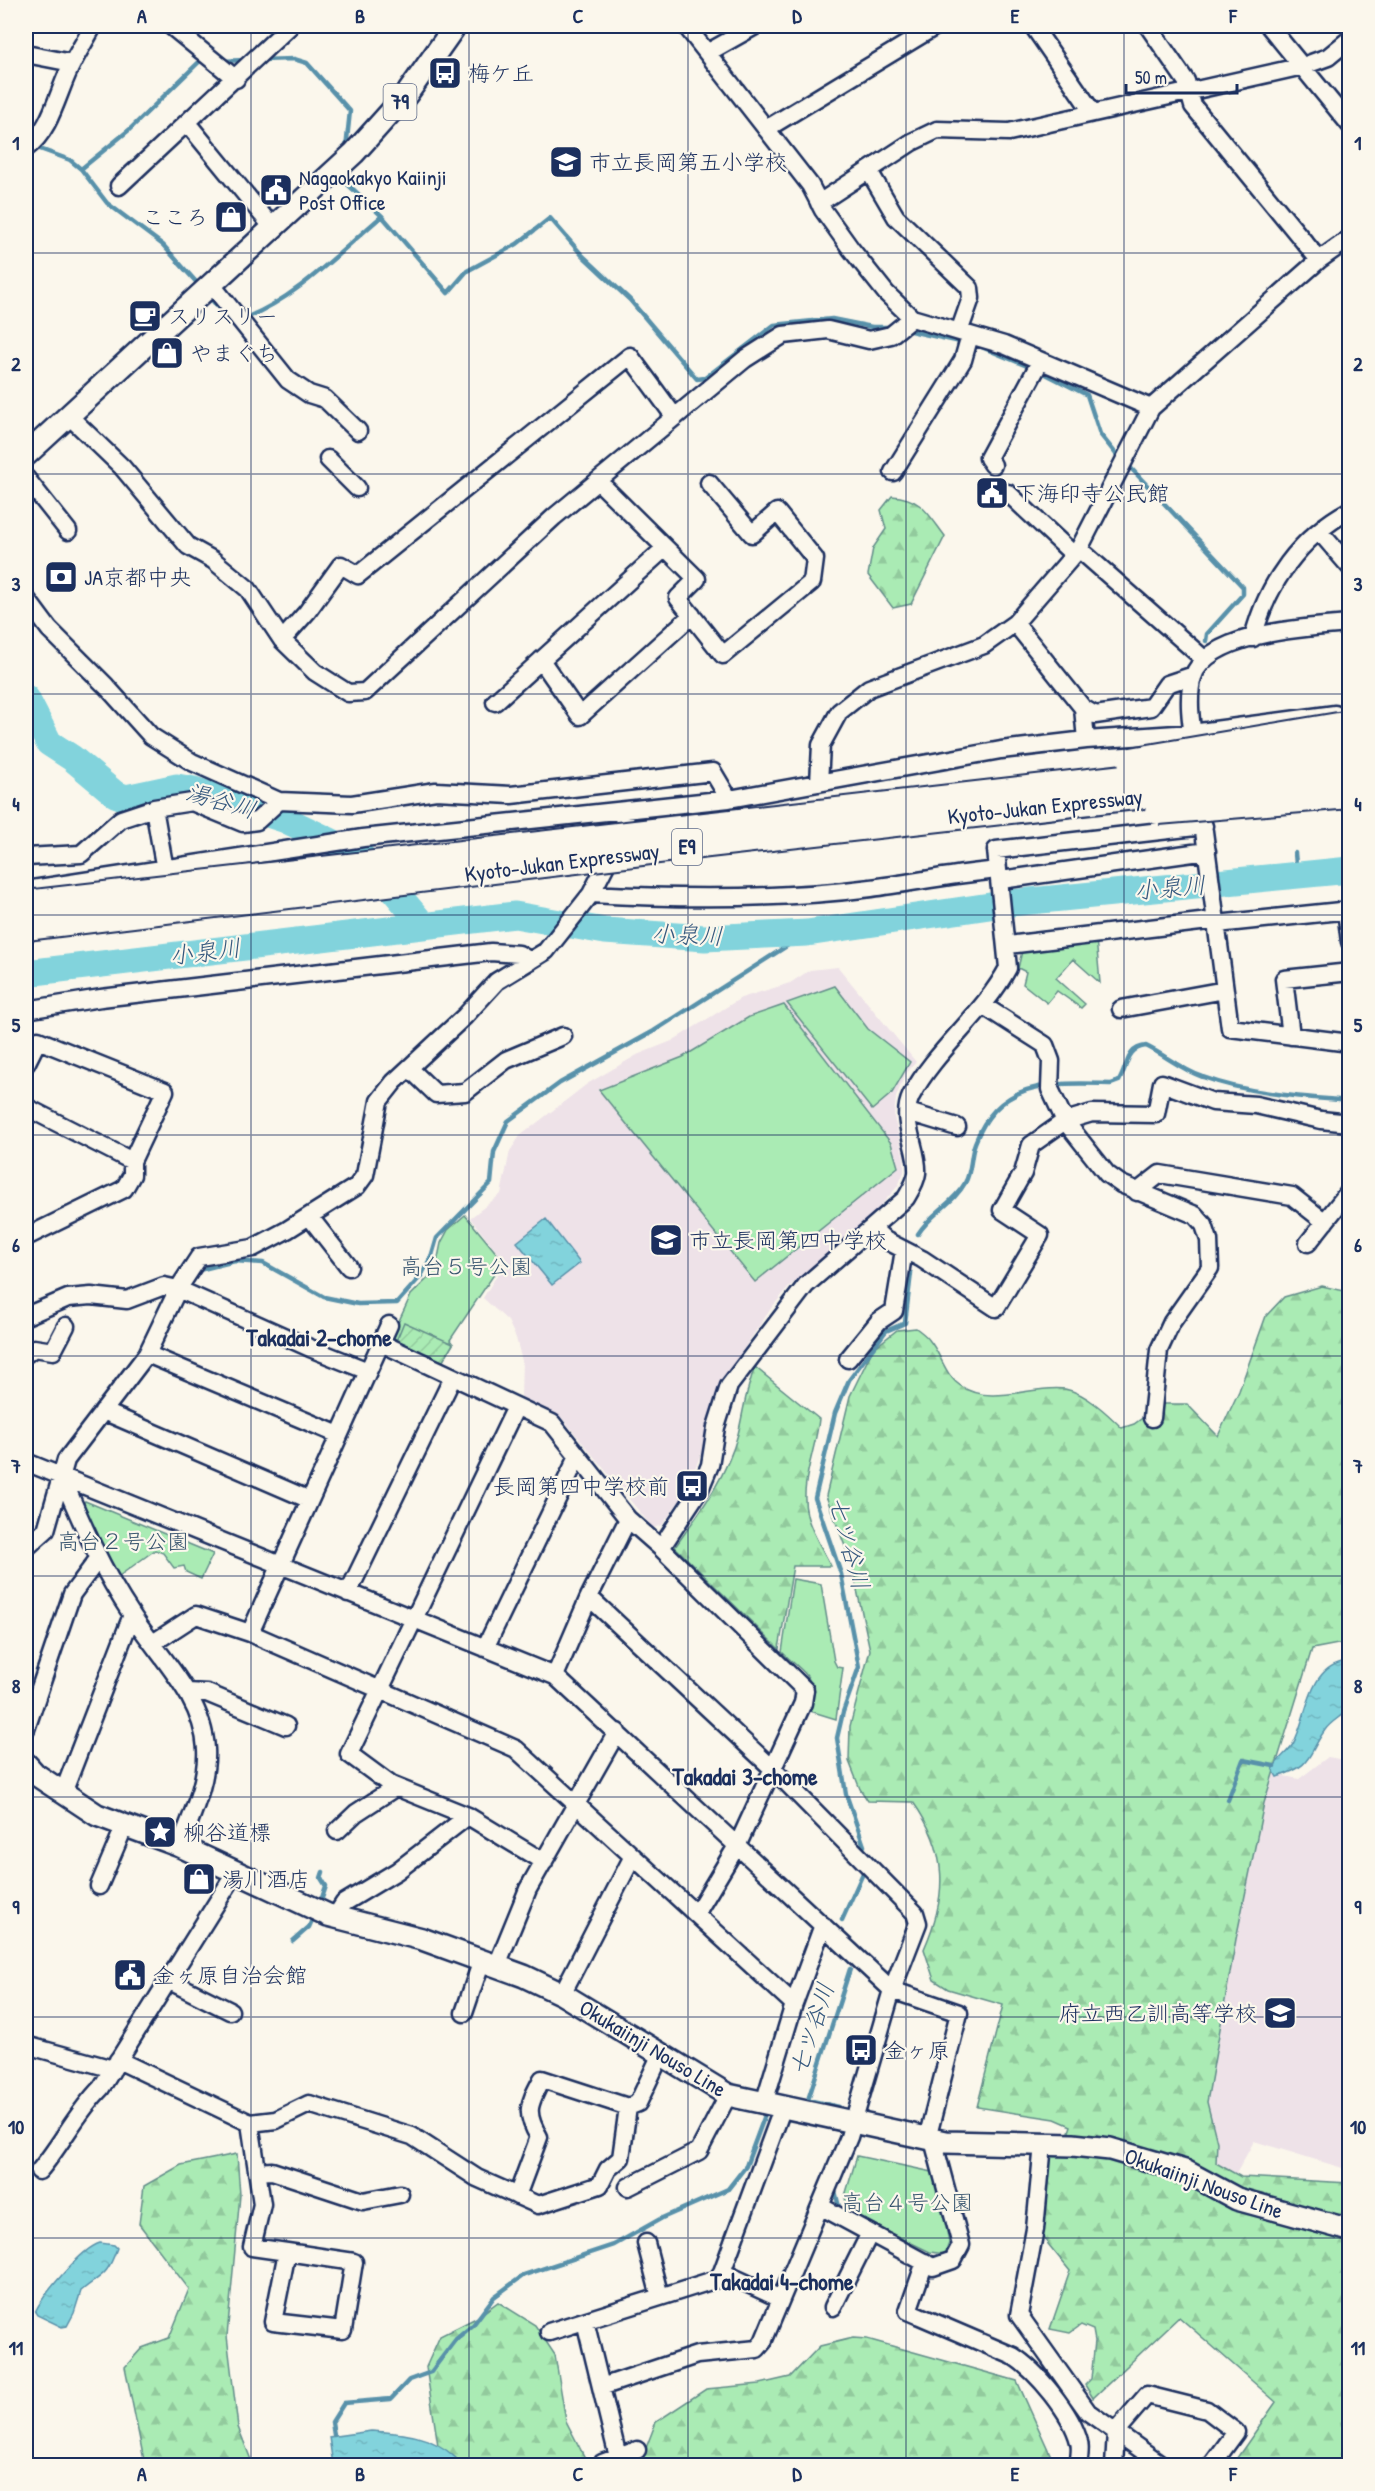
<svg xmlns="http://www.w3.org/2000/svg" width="1375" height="2491" font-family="'Patrick Hand','Klee One',sans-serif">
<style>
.built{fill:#eee2e8}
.forest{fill:url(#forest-firs);stroke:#628d89;stroke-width:1.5}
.park{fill:#aaebb4;stroke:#628d89;stroke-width:1.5}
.garden{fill:url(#garden-furrows);stroke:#628d89;stroke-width:1.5}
.water{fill:url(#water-ripples);stroke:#5991aa;stroke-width:1.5}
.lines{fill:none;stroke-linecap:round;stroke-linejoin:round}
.stream{stroke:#5991aa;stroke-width:4.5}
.river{stroke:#82d3dc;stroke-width:27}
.minor-casing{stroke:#1b2f5e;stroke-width:21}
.major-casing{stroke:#1b2f5e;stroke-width:26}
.minor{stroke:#fbf7ec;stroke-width:16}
.major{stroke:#fbf7ec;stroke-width:21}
.highway-bridge-casing{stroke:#1b2f5e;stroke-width:30;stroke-linecap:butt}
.highway-bridge{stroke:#fbf7ec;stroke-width:26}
.grid{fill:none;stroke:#1b2f5e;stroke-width:1.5;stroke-opacity:0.55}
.labels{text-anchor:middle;stroke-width:4.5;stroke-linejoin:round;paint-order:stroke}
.shield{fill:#fbf7ec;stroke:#5e6b89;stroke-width:1.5}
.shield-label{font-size:21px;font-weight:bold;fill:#1b2f5e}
.poi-label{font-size:22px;fill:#1b2f5e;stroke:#fbf7ec;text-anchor:start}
.street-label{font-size:22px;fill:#1b2f5e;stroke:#fbf7ec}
.park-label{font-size:22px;fill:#38556f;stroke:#fbf7ec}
.water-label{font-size:24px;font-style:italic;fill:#35587e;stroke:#fbf7ec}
.neighbourhood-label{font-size:24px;font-weight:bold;fill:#1b2f5e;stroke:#fbf7ec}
.neatline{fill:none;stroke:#1b2f5e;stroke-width:2}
.grid-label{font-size:20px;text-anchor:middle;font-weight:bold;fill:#1b2f5e}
</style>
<defs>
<pattern id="forest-firs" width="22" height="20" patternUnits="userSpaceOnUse" patternTransform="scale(1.5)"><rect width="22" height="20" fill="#aaebb4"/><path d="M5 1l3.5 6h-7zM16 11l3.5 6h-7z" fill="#92ca9d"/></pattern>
<pattern id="garden-furrows" width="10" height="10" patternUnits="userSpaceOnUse" patternTransform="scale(1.5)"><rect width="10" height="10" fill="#aaebb4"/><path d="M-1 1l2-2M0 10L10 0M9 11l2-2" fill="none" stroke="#92ca9d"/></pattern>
<pattern id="water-ripples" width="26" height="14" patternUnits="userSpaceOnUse" patternTransform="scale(1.5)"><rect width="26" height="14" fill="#82d3dc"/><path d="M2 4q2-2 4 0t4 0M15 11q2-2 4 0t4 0" fill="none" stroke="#70b5bf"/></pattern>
</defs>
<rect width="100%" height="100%" fill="#fbf7ec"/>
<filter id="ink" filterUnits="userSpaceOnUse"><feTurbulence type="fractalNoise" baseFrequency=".0167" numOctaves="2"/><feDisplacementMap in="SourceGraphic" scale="12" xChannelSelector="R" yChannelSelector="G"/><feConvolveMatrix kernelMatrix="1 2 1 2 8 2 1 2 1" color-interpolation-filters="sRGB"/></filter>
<g filter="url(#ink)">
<path class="built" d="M838 967 916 1062 905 1075 896 1097 894 1117 904 1158V1172L898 1186 874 1213 790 1286 772 1307 726 1375 714 1398 701 1454 684 1495 662 1525 653 1528 562 1418 521 1397 522 1361 516 1338 508 1321 483 1298 505 1262 470 1218 501 1194 510 1151 520 1136 587 1084 637 1055 672 1041 741 998 790 983 810 970Z
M1328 1757 1349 1761V2170L1254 2141 1236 2174 1216 2163 1217 2142 1207 2102 1236 1939 1264 1803 1274 1774 1299 1779Z"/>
<path class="forest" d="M892 496C922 498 928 514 945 536L911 604 893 608 868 575 873 548 886 529 881 510Z
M1322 1286 1349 1292V1642L1312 1649 1264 1803 1236 1939 1207 2102 1217 2142 1216 2163 1241 2177 1349 2183V2465H1232L1276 2402 1179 2317 1093 2398 1085 2385 1091 2379 1095 2341 1093 2330 1081 2325 1070 2333 1050 2329 1070 2271 1040 2234 1047 2162 1053 2155H1061L1071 2126 1055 2119 977 2107 1003 2005 948 1989 934 1980 924 1949C948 1895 948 1851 913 1802L868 1801 860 1789 849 1761 850 1726 870 1650 851 1562 826 1496 850 1396 873 1349 897 1330 916 1328C921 1332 927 1336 930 1341 941 1354 945 1376 961 1386 991 1407 1035 1384 1065 1389 1086 1393 1108 1414 1122 1428L1134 1424 1162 1404H1187L1218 1436 1239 1391 1266 1316 1284 1297Z
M755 1367 819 1419C816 1450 799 1484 807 1515 811 1532 823 1550 831 1566H793L779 1649 675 1547C700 1512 727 1476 738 1434 744 1410 745 1392 755 1367Z
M237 2154 240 2195 227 2336 238 2427 253 2465H145L125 2367 142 2348 169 2338 189 2289 139 2224 144 2186 181 2165Z
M498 2302 535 2325 555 2355 566 2421 586 2460 593 2465H441L426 2367 440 2336 476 2318Z
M853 2338 867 2339 1017 2381 1055 2465 629 2466 641 2461 656 2422 706 2389 760 2384 790 2377 820 2346Z"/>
<path class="park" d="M1096 938 1100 983 1073 959 1056 978 1085 1004 1081 1008 1057 991 1047 1003 1023 984 1026 972 1018 968 1023 947Z
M835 986 868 1029 910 1062 892 1093 872 1110 787 1003Z
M784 1005 891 1143 898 1167 755 1282 599 1090 683 1057 749 1017Z
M465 1215 503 1261 450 1340 453 1344 441 1364 391 1338 411 1295 428 1278 438 1258 441 1243 448 1230Z
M85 1501 213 1554 201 1579 186 1572 184 1566 174 1568 163 1553 155 1550 119 1576 78 1512Z
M793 1579 821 1584 834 1661 837 1667 843 1668 836 1719 810 1711C817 1675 806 1676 782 1652Z
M857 2156 937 2173 949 2243 945 2254 930 2252 847 2212 845 2196Z"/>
<path class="garden" d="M404 1322 453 1344 441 1364 401 1344 397 1339Z"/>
<path class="water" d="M546 1219 580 1263 552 1285 517 1242Z
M1342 1662 1349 1666V1708C1343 1716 1331 1721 1325 1730 1306 1757 1314 1765 1277 1777L1273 1770C1277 1758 1286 1755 1293 1744 1307 1720 1307 1670 1342 1662Z
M100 2243 114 2245 117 2248C106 2279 102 2273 81 2291L74 2313 67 2326 62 2327 37 2315 35 2312C43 2295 82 2248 100 2243Z
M371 2431C403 2433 432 2435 456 2458V2465H333L329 2437Z"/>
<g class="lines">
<path class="stream" d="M260 60 294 59 307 63 350 111 346 149
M221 61 246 60
M40 149 70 160 81 169 107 203 163 245 198 284
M81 169 129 130 200 61H207
M344 172 343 180 382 216 448 293 467 271 517 244 550 218 582 255 630 300 697 379 705 378 774 325 832 319 872 327H895
M212 300 231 323 237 321
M245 318C297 298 339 252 382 216
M906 330 965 343
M979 346 1032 368
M1040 371 1087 395 1100 434 1120 459
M1127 464 1243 587V594L1207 634 1206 641
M1295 853 1297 876
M918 1234C930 1214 954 1203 965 1183 972 1171 970 1156 975 1143 999 1078 1054 1083 1111 1084L1119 1081C1128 1066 1126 1048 1146 1046 1165 1055 1182 1070 1203 1077 1249 1094 1301 1097 1350 1101
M199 1270 235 1261 263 1263 324 1297 358 1304 397 1303 421 1276 432 1255 437 1238 491 1183 494 1152 508 1121 560 1083 654 1031 807 933
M1228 1800 1243 1760 1274 1766
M864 1846 846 1794 837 1738 843 1712 859 1667 841 1574 815 1498 835 1413 849 1380 886 1331 905 1323 911 1273
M321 1901 326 1886 321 1878 323 1872
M842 1920 864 1871
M293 1941 309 1927 312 1920
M839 2107 808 2100 850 1969
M835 2191 840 2211
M334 2435 332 2422 344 2403 391 2399 409 2380 431 2372 456 2339 473 2325 494 2297 524 2275 614 2245 662 2218 728 2189 746 2166 765 2115"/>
<path class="river" d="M26 698 49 743 72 758 115 794 126 798 177 787 194 790 286 820 359 855 376 869 423 925
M26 973 515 915 605 931 705 938 807 933 1010 903 1350 870"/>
<defs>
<path id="minor" d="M171 26 236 79
M686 26 810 185 823 210 851 249 886 293 912 318 1004 345 1151 408
M1033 26 1093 113
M1148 26 1186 81 1193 106 1319 260
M1269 26 1350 125
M707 53 755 26
M26 54 72 63
M188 124 273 228
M766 129 936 26
M26 148C52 130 58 89 73 62 79 50 87 38 93 26
M869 171 896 217 970 288 971 298 959 332
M119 186 290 26
M819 203 912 142 937 130 1009 132 1303 66 1328 57 1350 39
M212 285 288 380 309 394 325 399 358 431
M69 416 122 467 188 546 213 560 248 589 282 640 315 672 348 693 365 692 554 517 745 359 783 335 828 330 869 340 891 335 912 318
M328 459 357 488
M993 465 988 458 1040 362
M893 472 963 360 970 335
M26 478 68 531
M598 481 697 579 678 598 723 655 812 582 815 559 777 512 752 534 709 483
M1008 493 1074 555
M1319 531 1350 567
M1079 549 1204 659
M26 598 49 629 106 686 151 736 192 762 279 801 352 804 436 791 511 795 713 772 729 799
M1015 623 1083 708 1086 740
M1253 638C1267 583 1300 537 1350 510
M282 640 307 612 341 565 358 575 630 356 674 416
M541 660 580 716 692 615
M495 702 665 548
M1083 708 1095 715 1151 707 1167 684 1194 675
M1194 742C1191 723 1187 697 1193 677 1207 632 1310 627 1350 624
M819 783 821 745 839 712 869 688 984 645 1015 623 1079 549 1151 408 1319 260 1350 238
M1202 816 1230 1028 1350 1043
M26 857 81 854 121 819 154 808
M165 870 154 808 192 802 243 823 257 821 279 801
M1001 880 1207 851
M26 890 363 838 729 799 1001 750 1086 740 1192 733 1335 714
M591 894C683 899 778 900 871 888 910 883 949 875 989 871
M1346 910 1350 942
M1217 924 1350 910
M1008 945 1217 920
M984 1006 1045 1045 1051 1061 1050 1089 1065 1121 1107 1174 1121 1184 1195 1215 1204 1225 1209 1240 1210 1268 1172 1322 1159 1350 1152 1418
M1121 1009 1225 990
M26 1010 101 998 491 952 519 954 530 961
M1291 1036 1284 979 1350 972
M26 1064 38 1040 165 1091 132 1161
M409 1068 436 1094 465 1092 506 1060 563 1036
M26 1107 132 1161V1175L124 1189 26 1237
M908 1112 957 1127
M1137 1192 1160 1174 1292 1196 1325 1222
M309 1216 349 1267
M872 1228 885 1240 922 1259 996 1308 1040 1235 1002 1210 1023 1173 1031 1145 1065 1121 1092 1113 1156 1114 1162 1083 1213 1102 1256 1105 1321 1120 1350 1123
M1308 1243 1350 1190
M26 1316 68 1298 91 1296 127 1300 164 1286 178 1289 310 1348 368 1371
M381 1343 552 1423 628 1519 661 1548 805 1690 803 1703 738 1844 696 1914
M26 1354 34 1348 53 1351 66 1326
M147 1354 339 1435
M848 1359 879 1321 894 1311 904 1250
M516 1407 349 1754 391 1785 468 1816 544 1862
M103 1411 310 1500
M26 1462 555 1676 892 1990 959 2013 927 2139
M62 1477C82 1524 103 1572 132 1615 159 1657 203 1697 206 1749 208 1782 191 1816 180 1846
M26 1548 46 1530 66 1460 147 1354 178 1289 199 1257 253 1248 287 1230 357 1186 365 1175 379 1101 394 1082 465 1016 497 981 546 951 591 894 611 855 628 810
M661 1548 700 1489 710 1465 716 1427 729 1386 806 1285 906 1198C910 1191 916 1182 917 1173 919 1149 899 1121 911 1096 936 1049 983 1015 1008 968L996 850 1204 826
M348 1593 453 1377
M589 1597 772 1768 915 1913 918 1923 892 1990 849 2137 763 2342 757 2349 697 2355 601 2387
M250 1633 389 1325
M153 1643 196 1615 250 1633 516 1749 794 2004
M485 1648 578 1456
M555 1676 589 1597 628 1519
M187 1692 207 1693 286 1726
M26 1729 72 1594 98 1559
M63 1793 132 1615
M337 1831 356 1813 396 1787
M99 1886 125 1825
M335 1917 344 1903 397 1871 468 1816
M497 1965 528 1889 617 1732
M168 1980 230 2011
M562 1994 633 1856
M464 2013 482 1960
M26 2045 113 2069
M118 2060 250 2123 276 2120 309 2104 412 2136 477 2178 538 2205 600 2185 608 2169 621 2158 628 2107 638 2103 661 2054
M764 2103 794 2004 823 1925
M250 2123 262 2204 252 2247 287 2252 273 2322 343 2330 354 2262 287 2252
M1043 2144 1035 2229 1019 2315 1088 2412 1164 2466
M39 2171C62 2144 76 2113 101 2088L236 1872
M257 2172 272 2171 363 2201 400 2194
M628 2187 699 2151 728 2095
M517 2196 539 2137C524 2112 529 2104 542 2079L628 2107
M820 2206 933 2267 953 2260 961 2245 933 2140
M646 2243 660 2297
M925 2262 908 2311 1013 2356C1037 2371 1072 2414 1079 2442 1081 2448 1079 2459 1078 2466
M722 2272 781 2299
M833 2307 870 2233
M585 2321 618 2457
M549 2332 717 2279 722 2272 783 2107
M602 2463 637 2450
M1114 2466 1116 2431 1147 2395 1207 2410 1236 2432 1211 2466"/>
<path id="major" d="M26 455 354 153 407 94 455 26
M26 1764 35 1774 97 1815 180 1846 328 1915 422 1939 524 1976 562 1994 728 2095 945 2142 1073 2145 1110 2149 1185 2171 1237 2199 1350 2230"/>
</defs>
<use href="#minor" class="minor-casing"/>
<use href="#major" class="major-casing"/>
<use href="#minor" class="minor"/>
<use href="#major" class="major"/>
<defs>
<path id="highway-bridge" d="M1131 761 1350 724
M1158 811 1350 795
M26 904 1219 767 1350 750
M26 927 691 846 1350 772"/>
</defs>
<use href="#highway-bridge" class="highway-bridge-casing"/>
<use href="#highway-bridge" class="highway-bridge"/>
</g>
</g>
<path class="grid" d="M251 26V2466M469 26V2466M688 26V2466M906 26V2466M1124 26V2466M26 253H1350M26 474H1350M26 694H1350M26 915H1350M26 1135H1350M26 1356H1350M26 1576H1350M26 1797H1350M26 2017H1350M26 2238H1350"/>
<defs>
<symbol id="bus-square" viewBox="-11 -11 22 22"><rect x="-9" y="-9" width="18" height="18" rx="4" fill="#1b2f5e" stroke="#fbf7ec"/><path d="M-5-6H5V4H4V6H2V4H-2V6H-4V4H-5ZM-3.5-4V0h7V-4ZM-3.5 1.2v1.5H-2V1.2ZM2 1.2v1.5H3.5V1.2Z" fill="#fff"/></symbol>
<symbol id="school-square" viewBox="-11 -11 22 22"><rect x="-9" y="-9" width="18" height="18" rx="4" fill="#1b2f5e" stroke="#fbf7ec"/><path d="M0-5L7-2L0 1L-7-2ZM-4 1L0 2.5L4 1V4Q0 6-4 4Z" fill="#fff"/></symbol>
<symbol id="civic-square" viewBox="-11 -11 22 22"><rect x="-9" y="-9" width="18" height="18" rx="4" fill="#1b2f5e" stroke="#fbf7ec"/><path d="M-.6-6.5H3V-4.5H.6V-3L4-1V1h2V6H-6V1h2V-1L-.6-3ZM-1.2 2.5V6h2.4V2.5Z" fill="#fff"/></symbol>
<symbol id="shop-square" viewBox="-11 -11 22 22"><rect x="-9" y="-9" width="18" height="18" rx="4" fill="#1b2f5e" stroke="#fbf7ec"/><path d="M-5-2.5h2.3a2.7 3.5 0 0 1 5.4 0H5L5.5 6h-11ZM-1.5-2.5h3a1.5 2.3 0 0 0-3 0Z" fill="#fff"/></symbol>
<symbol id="cafe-square" viewBox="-11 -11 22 22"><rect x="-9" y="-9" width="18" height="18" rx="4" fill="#1b2f5e" stroke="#fbf7ec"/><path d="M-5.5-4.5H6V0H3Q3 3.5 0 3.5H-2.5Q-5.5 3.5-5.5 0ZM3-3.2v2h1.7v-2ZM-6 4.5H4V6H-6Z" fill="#fff"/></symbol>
<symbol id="bank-square" viewBox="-11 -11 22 22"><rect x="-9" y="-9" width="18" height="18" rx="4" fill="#1b2f5e" stroke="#fbf7ec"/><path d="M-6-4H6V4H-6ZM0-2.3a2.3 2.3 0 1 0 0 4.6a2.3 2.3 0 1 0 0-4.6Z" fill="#fff"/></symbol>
<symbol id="sight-square" viewBox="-11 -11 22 22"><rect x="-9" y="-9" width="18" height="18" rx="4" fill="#1b2f5e" stroke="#fbf7ec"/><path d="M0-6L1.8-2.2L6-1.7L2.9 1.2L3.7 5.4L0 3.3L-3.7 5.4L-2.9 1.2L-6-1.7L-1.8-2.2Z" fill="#fff"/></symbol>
</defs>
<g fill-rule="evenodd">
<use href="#bus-square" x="426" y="54" width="38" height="38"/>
<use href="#school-square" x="547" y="143" width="38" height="38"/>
<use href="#civic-square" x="257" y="171" width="38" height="38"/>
<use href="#shop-square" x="212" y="198" width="38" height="38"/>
<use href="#cafe-square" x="126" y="297" width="38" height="38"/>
<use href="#shop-square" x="148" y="334" width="38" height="38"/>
<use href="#civic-square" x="973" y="474" width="38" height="38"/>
<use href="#bank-square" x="42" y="558" width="38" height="38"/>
<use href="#school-square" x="647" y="1221" width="38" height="38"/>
<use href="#bus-square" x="673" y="1467" width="38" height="38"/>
<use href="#sight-square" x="141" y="1813" width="38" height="38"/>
<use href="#shop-square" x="180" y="1860" width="38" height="38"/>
<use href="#civic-square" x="111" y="1956" width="38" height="38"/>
<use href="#school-square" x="1261" y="1994" width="38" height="38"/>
<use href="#bus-square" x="842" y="2031" width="38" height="38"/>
</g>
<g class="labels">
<g class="shield">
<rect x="383.5" y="84" width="33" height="36" rx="4.5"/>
<rect x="672" y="829" width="30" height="36" rx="4.5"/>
</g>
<g class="shield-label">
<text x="400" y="109">79</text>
<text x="687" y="854">E9</text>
</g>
<g class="poi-label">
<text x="468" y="81">梅ケ丘</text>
<text x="589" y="170">市立長岡第五小学校</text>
<text x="299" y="185">Nagaokakyo Kaiinji<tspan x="299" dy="25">Post Office</tspan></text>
<text x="208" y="225" text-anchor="end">こころ</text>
<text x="168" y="324">スリスリー</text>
<text x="190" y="361">やまぐち</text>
<text x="1015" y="501">下海印寺公民館</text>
<text x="84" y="585">JA京都中央</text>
<text x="689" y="1248">市立長岡第四中学校</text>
<text x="669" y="1494" text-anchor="end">長岡第四中学校前</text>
<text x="183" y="1840">柳谷道標</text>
<text x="222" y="1887">湯川酒店</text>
<text x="153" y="1983">金ヶ原自治会館</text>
<text x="1257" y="2021" text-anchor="end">府立西乙訓高等学校</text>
<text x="884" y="2058">金ヶ原</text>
</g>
<g class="street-label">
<text transform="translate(1045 806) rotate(-6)" y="8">Kyoto-Jukan Expressway</text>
<text transform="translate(562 862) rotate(-7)" y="8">Kyoto-Jukan Expressway</text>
<text transform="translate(653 2048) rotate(31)" y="8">Okukaiinji Nouso Line</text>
<text transform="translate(1204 2183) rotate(20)" y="8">Okukaiinji Nouso Line</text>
</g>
<g class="park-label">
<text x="466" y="1274">高台５号公園</text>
<text x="123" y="1549">高台２号公園</text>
<text x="907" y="2210">高台４号公園</text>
</g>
<g class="water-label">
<text transform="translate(221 801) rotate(16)" y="8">湯谷川</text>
<text transform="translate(1170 888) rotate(-5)" y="8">小泉川</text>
<text transform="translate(687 935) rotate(2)" y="8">小泉川</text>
<text transform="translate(205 952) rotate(-7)" y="8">小泉川</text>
<text transform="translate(849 1543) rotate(75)" y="8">七ツ谷川</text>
<text transform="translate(812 2029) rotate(-72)" y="8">七ツ谷川</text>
</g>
<g class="neighbourhood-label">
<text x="319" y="1346">Takadai 2-chome</text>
<text x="745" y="1785">Takadai 3-chome</text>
<text x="782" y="2290">Takadai 4-chome</text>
</g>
</g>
<rect width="1375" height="2491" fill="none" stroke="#fbf7ec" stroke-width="66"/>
<path d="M1126 84v9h111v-9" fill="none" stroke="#1b2f5e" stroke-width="3"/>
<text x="1135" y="84" font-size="18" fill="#1b2f5e" stroke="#fbf7ec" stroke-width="4.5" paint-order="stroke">50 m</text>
<rect x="33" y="33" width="1309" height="2425" class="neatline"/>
<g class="grid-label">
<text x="142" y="23">A</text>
<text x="360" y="23">B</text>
<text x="578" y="23">C</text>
<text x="797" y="23">D</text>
<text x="1015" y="23">E</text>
<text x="1233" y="23">F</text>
<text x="16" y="150">1</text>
<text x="1358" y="150">1</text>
<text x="16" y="371">2</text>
<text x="1358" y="371">2</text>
<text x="16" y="591">3</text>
<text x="1358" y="591">3</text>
<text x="16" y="811">4</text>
<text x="1358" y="811">4</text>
<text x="16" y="1032">5</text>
<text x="1358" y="1032">5</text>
<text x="16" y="1252">6</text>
<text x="1358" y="1252">6</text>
<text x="16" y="1473">7</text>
<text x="1358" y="1473">7</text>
<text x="16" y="1693">8</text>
<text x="1358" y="1693">8</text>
<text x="16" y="1914">9</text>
<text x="1358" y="1914">9</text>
<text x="16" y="2134">10</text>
<text x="1358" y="2134">10</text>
<text x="16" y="2355">11</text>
<text x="1358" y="2355">11</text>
<text x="142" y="2481">A</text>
<text x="360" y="2481">B</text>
<text x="578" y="2481">C</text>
<text x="797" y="2481">D</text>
<text x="1015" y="2481">E</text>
<text x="1233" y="2481">F</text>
</g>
</svg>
